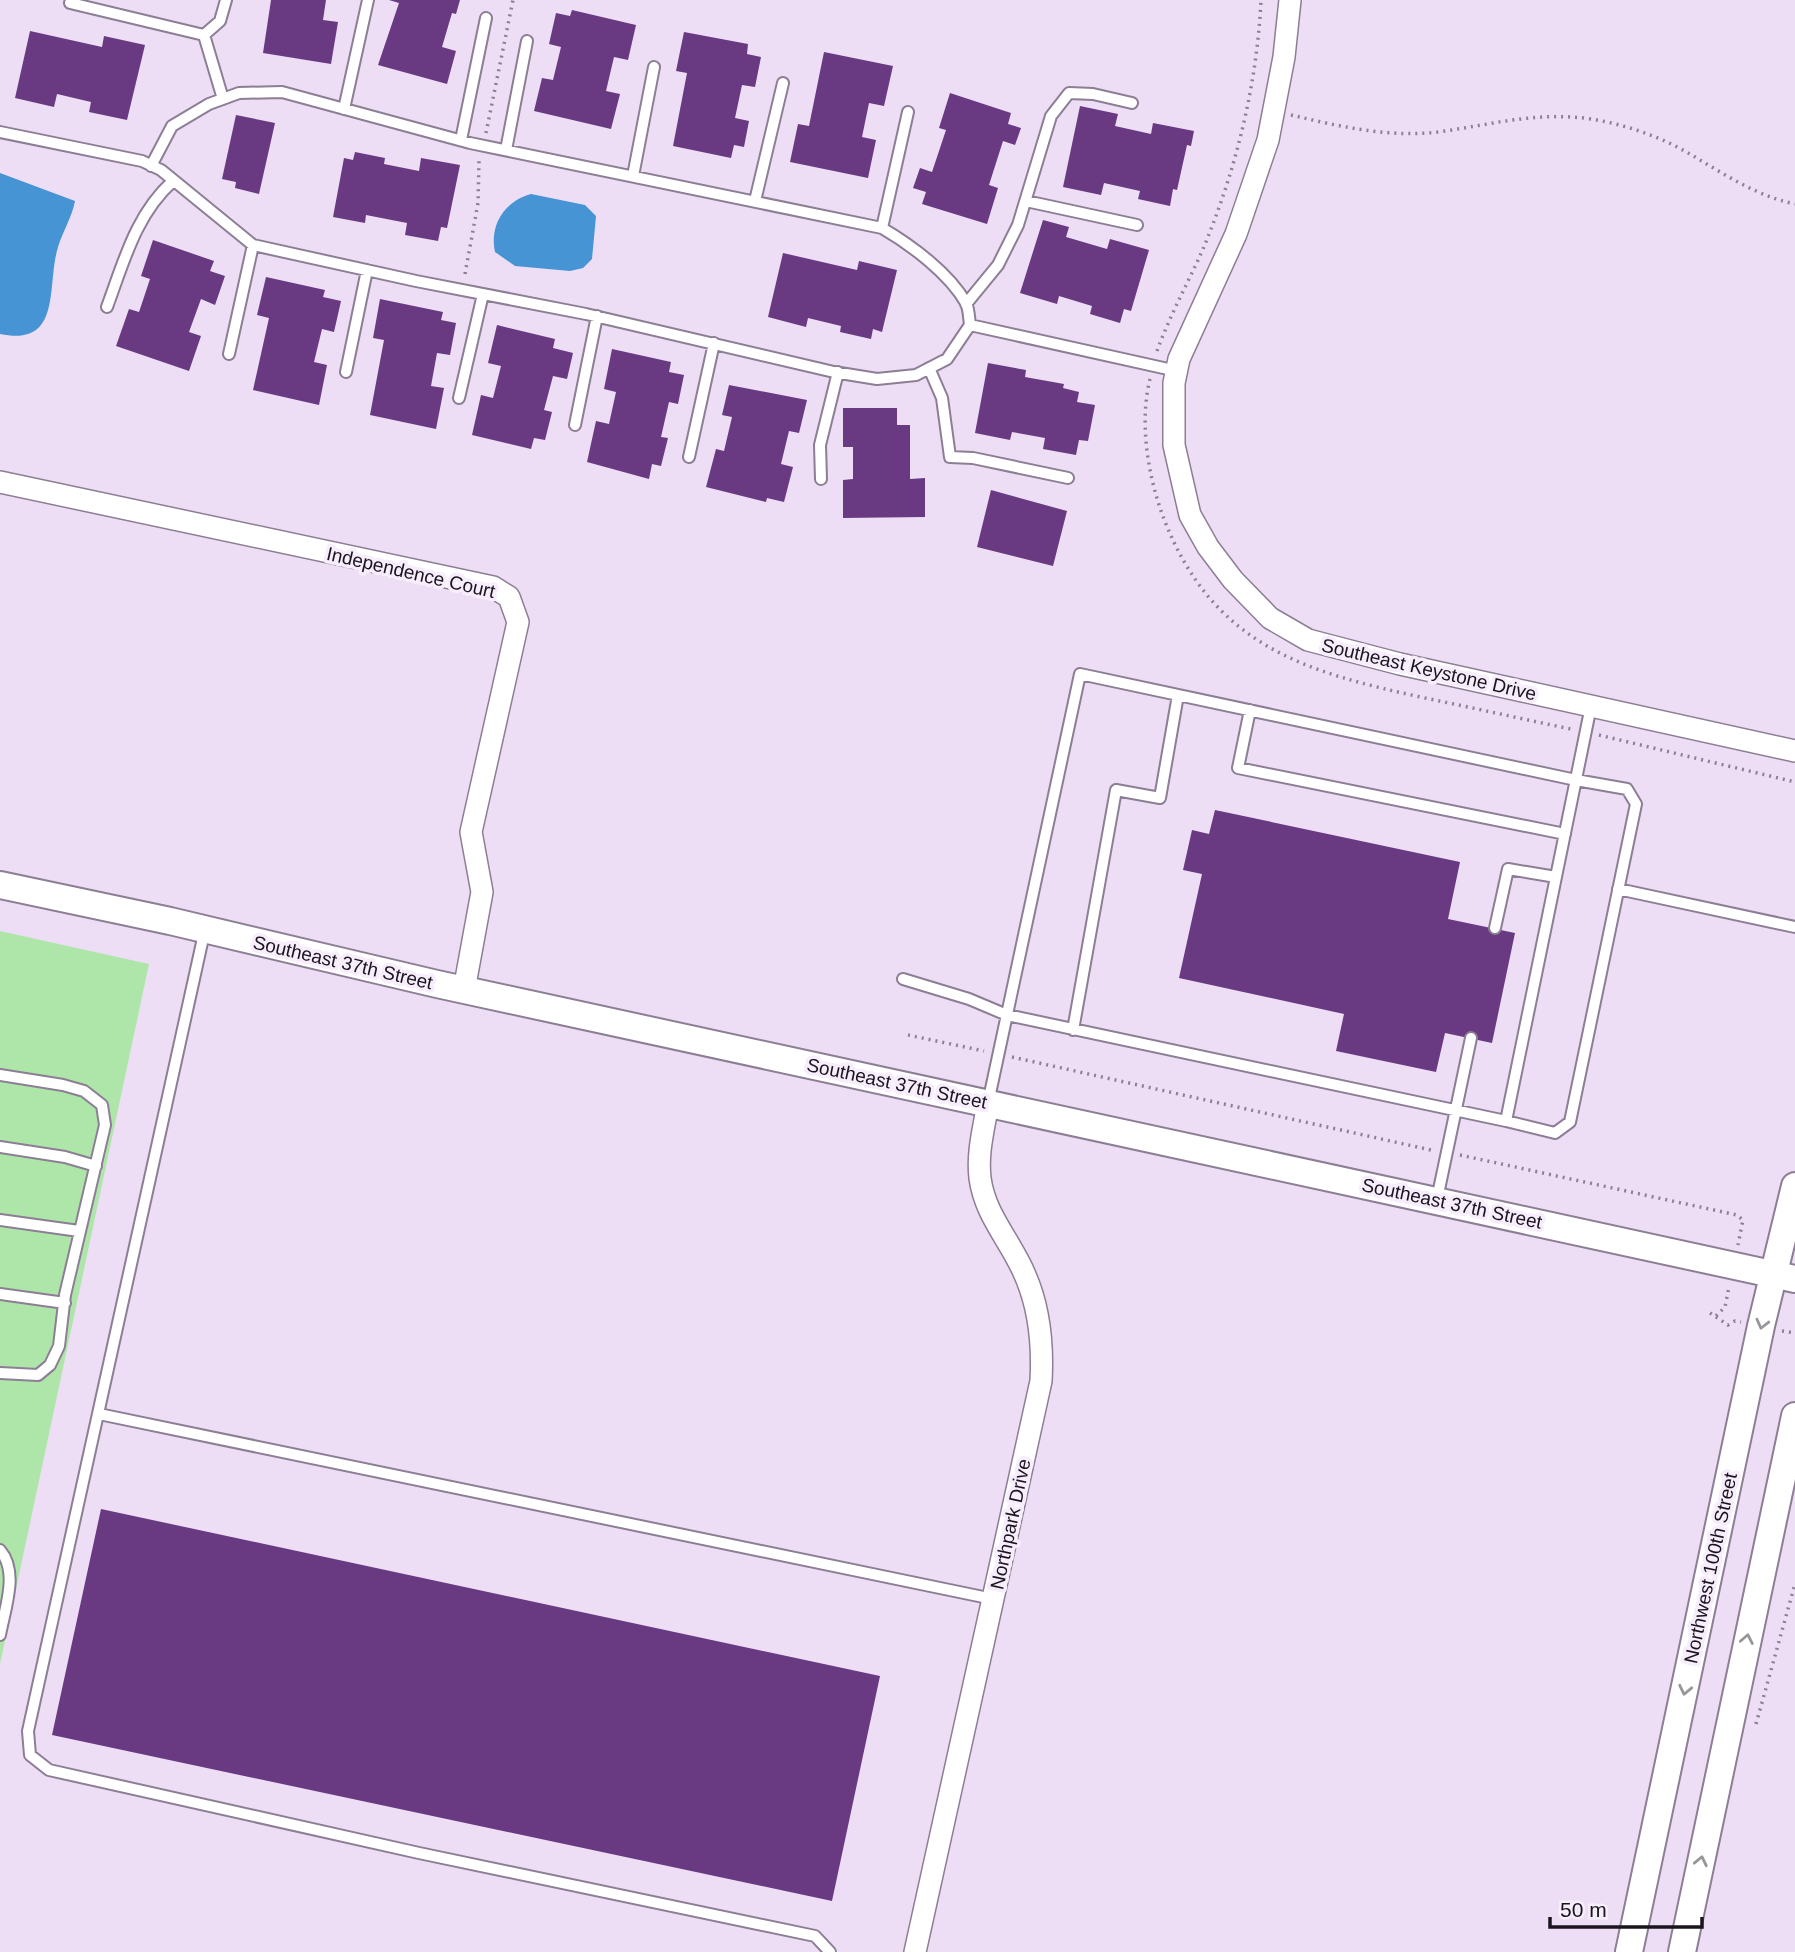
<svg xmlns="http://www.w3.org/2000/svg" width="1795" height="1952" font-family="Arial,sans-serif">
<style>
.green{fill:#aee6a9}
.water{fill:#4694d4}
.building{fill:#693a81}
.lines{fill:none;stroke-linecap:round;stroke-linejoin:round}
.service-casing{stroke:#8c7e94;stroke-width:14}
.minor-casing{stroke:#8c7e94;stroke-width:24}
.tertiary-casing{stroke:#8c7e94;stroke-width:30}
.path{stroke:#8b8091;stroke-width:3.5;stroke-dasharray:2 5;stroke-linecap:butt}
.service{stroke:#fff;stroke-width:10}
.minor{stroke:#fff;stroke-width:21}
.tertiary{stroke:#fff;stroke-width:26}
.oneway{stroke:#989699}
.labels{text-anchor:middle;stroke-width:7;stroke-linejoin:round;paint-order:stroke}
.street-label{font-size:19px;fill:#1a151d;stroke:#f7edfc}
</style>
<rect width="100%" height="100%" fill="#eddef6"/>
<path class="green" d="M0 931 149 964 0 1664Z"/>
<path class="water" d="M0 173 75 201C72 217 63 231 58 247 46 286 63 347 0 334Z
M531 194 585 205 596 216 592 259 583 268 570 271 515 266 495 252C489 225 505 201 531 194Z"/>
<path class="building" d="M271 0H326L323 20 338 22 331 64 263 53Z
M389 0H460L456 14 452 13 442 47 456 51 447 84 378 65 399 3Z
M572 10 636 25 628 60 614 57 606 91 620 94 611 129 534 111 542 78 553 80 561 47 549 44 556 13 570 16Z
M30 31 102 47 104 36 145 45 127 120 89 112 91 102 57 94 54 107 15 98Z
M684 32 748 44 747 54 761 57 755 87 742 85 735 118 749 121 744 147 734 145 731 158 673 146 687 73 676 71Z
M824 52 893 66 884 106 869 103 862 137 876 140 868 178 790 162 798 124 809 126Z
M950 93 1011 113 1008 124 1021 128 1015 145 1003 141 989 185 998 188 987 224 922 204 926 192 913 188 920 168 932 172 946 130 939 128Z
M1080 106 1118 114 1115 126 1151 134 1153 123 1194 131 1191 146 1187 145 1177 190 1173 189 1170 206 1138 199 1140 191 1104 183 1101 195 1063 187Z
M236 115 275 123 259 194 235 188 236 182 222 179Z
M355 152 385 158 384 164 419 171 421 158 460 165 447 228 441 227 438 241 405 235 407 223 366 215 365 223 333 217 344 158 353 160Z
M1043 220 1069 227 1066 237 1107 249 1110 239 1149 250 1131 311 1124 309 1120 323 1090 314 1092 306 1059 296 1057 304 1020 293Z
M153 240 214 261 210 271 225 276 215 305 201 299 189 332 201 336 189 371 116 346 129 309 139 312 150 279 141 276Z
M783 253 857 270 859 261 897 270 882 332 873 329 871 339 840 332 841 326 808 318 806 327 768 317Z
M266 277 325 290 323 297 341 301 334 332 322 329 314 362 327 365 319 405 253 390 269 318 257 315Z
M380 299 443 312 441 320 456 323 450 355 437 353 431 386 444 388 436 429 370 415 384 340 373 338Z
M497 325 555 339 553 348 573 353 567 379 553 376 544 410 552 412 545 440 534 438 531 449 472 435 481 395 493 398 501 366 488 363Z
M612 349 671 362 669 372 684 375 678 404 669 402 661 437 668 438 661 466 652 464 649 479 587 462 596 421 609 424 616 392 604 389Z
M988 363 1026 370 1025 377 1064 384 1063 388 1079 392 1077 402 1095 405 1088 441 1079 440 1076 455 1043 449 1045 438 1012 432 1010 440 975 433Z
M729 385 807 400 799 433 789 431 781 464 793 467 784 502 767 498 766 502 706 487 716 449 724 451 732 417 722 415Z
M843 408H897V425H910V479L925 478V517L843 518V480L853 479V447H843Z
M991 490 1067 511 1053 566 977 547Z
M1215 810 1460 862 1448 919 1515 933 1492 1043 1445 1033 1436 1072 1336 1051 1344 1014 1179 978 1202 874 1183 870 1192 830 1209 834Z
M101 1509 880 1676 832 1901 52 1735Z"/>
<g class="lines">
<defs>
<path id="service" d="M70 3 204 35 220 21 226 0
M204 35 223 99
M344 109 368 0
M0 132 142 161 161 170 253 245 416 281 586 314 834 372 877 379 916 375 947 359 970 325
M461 140 486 18
M506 150 527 41
M151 166 172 126 209 104 239 93 282 92 470 143 882 228C911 245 949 273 966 303 969 309 969 318 970 325L1177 371
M633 176 654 67
M755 201 783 83
M1026 201 1137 225
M882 228 908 112
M966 304 998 265 1018 225 1051 116 1069 93 1093 94 1132 103
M107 307C124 261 136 214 173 181
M229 354 253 245
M929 368 942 398 950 457 973 458 1068 478
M346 372 367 270
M459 398 483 294
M575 425 597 316
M689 457 714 343
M821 479 820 445 838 372
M1250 710 1238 768 1565 834
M1618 889 1795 927
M1495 928 1508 869 1556 877
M205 929 28 1731 30 1755 49 1770 419 1853 815 1936 830 1952
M903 979 969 999 1007 1015 1506 1121
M1073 1030 1116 790 1160 798 1178 695
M0 1075 63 1085 84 1091 102 1105 105 1125 65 1295 59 1346 50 1365 38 1375 0 1373
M988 1103 1080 674 1576 780 1627 789 1636 804 1570 1122 1555 1133 1506 1121C1534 983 1563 845 1591 706
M0 1147 65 1157 96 1166
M1437 1199 1471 1038
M0 1220 79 1231
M0 1294 65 1303
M99 1414 993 1599
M0 1550C19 1572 5 1608 0 1635"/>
<path id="minor" d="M1290 0 1284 57 1268 140 1236 234 1179 359 1174 383V445L1190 515 1208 547 1233 580 1270 618 1308 640 1400 664 1795 751
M0 482 493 587 509 597 518 622 471 832 482 892 464 990
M915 1952 1041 1381C1043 1345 1040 1309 1025 1275 1011 1241 985 1216 980 1178 977 1152 984 1128 988 1103"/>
<path id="tertiary" d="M0 885 170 921 437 984 1795 1279
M1629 1952 1761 1326 1795 1186
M1682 1952 1795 1416"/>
</defs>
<use href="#service" class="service-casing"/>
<use href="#minor" class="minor-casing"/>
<use href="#tertiary" class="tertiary-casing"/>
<path class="path" d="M1291 115C1338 126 1389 138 1438 132 1490 125 1537 111 1591 119 1622 124 1653 134 1681 149 1719 170 1752 195 1795 204
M486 133 513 0
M465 274 478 203 479 161
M1157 351C1170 315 1188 283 1203 249 1236 170 1257 85 1261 0
M1150 379C1139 423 1148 477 1164 519 1213 646 1305 672 1425 698 1474 708 1522 719 1571 729
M1599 735 1795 782
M908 1035 984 1051
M1012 1057 1431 1150
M1460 1155 1737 1215 1743 1220 1738 1245
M1710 1313 1728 1325 1735 1321 1741 1322
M1716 1316 1725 1307 1729 1287
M1782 1331 1795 1333
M1756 1724 1795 1584"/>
<use href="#service" class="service"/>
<use href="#minor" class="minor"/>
<use href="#tertiary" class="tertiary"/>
</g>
<defs><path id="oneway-chevron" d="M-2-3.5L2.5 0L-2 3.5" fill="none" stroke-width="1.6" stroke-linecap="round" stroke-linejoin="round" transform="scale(1.75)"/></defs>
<g class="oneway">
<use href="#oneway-chevron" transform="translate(1762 1324) rotate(104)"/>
<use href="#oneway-chevron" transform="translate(1747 1639) rotate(-79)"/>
<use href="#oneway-chevron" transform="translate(1685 1690) rotate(102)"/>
<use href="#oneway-chevron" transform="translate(1701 1861) rotate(-78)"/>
</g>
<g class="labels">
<g class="street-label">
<text transform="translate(411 572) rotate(13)" y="7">Independence Court</text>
<text transform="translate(1429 669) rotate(13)" y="7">Southeast Keystone Drive</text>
<text transform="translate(343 962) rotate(13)" y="7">Southeast 37th Street</text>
<text transform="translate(897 1083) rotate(12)" y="7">Southeast 37th Street</text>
<text transform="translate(1452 1203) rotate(12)" y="7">Southeast 37th Street</text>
<text transform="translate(1010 1524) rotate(-78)" y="7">Northpark Drive</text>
<text transform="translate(1710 1568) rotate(-78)" y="7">Northwest 100th Street</text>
</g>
</g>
<path d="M1550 1917v10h152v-10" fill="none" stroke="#1a151d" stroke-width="3.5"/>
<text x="1560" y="1917" font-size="21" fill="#1a151d" stroke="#f7edfc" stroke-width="5" paint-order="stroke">50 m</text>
</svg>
